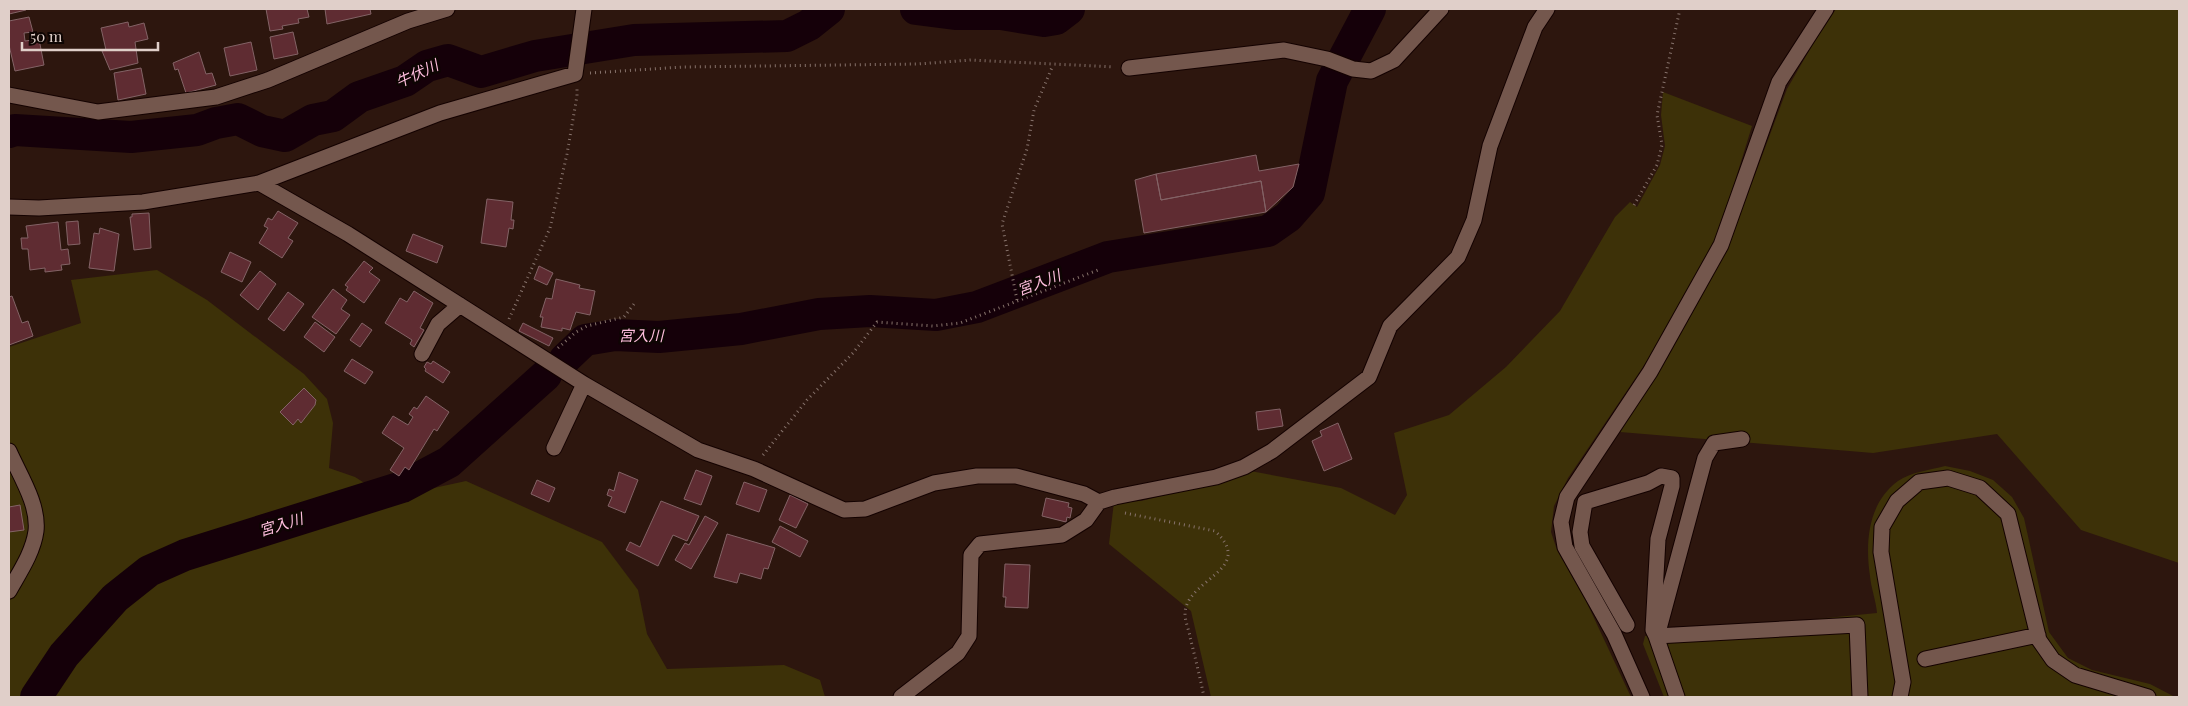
<svg xmlns="http://www.w3.org/2000/svg" width="2188" height="706" font-family="'Playfair Display','Noto Sans JP',serif">
<style>
.green{fill:#3d3108}
.lines{fill:none;stroke-linecap:round;stroke-linejoin:round}
.river{stroke:#150009;stroke-width:32}
.building{fill:#5f2c32;stroke:#836366}
.minor-casing{stroke:#140200;stroke-width:17}
.path{stroke:#87736c;stroke-width:3;stroke-dasharray:1 4;stroke-linecap:butt}
.minor{stroke:#74574d;stroke-width:15}
.labels{text-anchor:middle;stroke-width:5;stroke-linejoin:round;paint-order:stroke}
.water-label{font-size:15px;font-style:italic;fill:#fdbddc;stroke:#0e0503}
</style>
<rect width="100%" height="100%" fill="#2d160e"/>
<path class="green" d="M1836 9H2179V563L2081 530 1997 434 1873 453 1620 432 1668 357 1728 247 1787 89 1813 44Z
M1663 92 1752 126 1718 236 1651 355 1568 478 1554 506 1551 532 1557 550 1586 601 1631 697H1211L1191 611 1109 544 1114 502 1141 501 1205 485 1245 470 1341 488 1395 515 1407 495 1394 433 1449 415 1506 367 1560 311 1615 217 1630 202 1637 207 1660 165 1665 146 1661 115Z
M157 270 207 300 304 374 327 399 333 423 329 468 355 477 388 498 466 481 602 542 638 590 647 634 667 669 784 665 820 680 825 697H9V347L81 323 71 280Z
M1945 466 1970 471 1993 480 2012 497 2024 518 2049 632 2068 658 2092 670 2150 684 2175 697H1664L1643 644 1645 636 1877 613C1876 601 1871 588 1870 576 1865 542 1868 503 1898 481 1911 472 1930 470 1945 466Z"/>
<g class="lines">
<path class="river" d="M916 9 955 14H1001L1044 21 1056 19 1069 9
M9 132 15 130 131 137 197 130 216 123 238 119 262 131 285 136 313 120 333 116 359 97 405 81 427 66 448 60 481 72 535 56 634 40 787 36 809 25 829 9
M565 359 585 340 615 335 659 337 741 329 819 314 870 311 936 315 977 307 1108 257 1268 231 1288 217 1309 193 1332 81 1370 9
M36 697 64 655 115 598 149 571 185 555 402 487 449 462 546 375"/>
</g>
<path class="building" d="M9 9H26V10L9 14Z
M266 9H307L309 17 298 19 299 23 282 26 283 29 270 31Z
M325 9H370L371 14 327 24Z
M29 17 33 32 24 33 25 41 39 39 44 65 15 71 9 45V21Z
M128 22 129 27 144 23 148 39 135 42 138 63 110 70 102 51 106 50 101 28Z
M293 32 298 54 274 59 270 37Z
M251 42 257 70 230 76 224 48Z
M199 52 206 74 212 73 216 85 186 93 178 69 175 70 173 63Z
M141 68 146 94 118 100 114 73Z
M1256 155 1259 171 1299 164 1293 187 1266 212 1261 181 1161 200 1156 174Z
M1156 174 1161 200 1261 181 1266 212 1144 233 1135 180Z
M487 199 513 202 511 220H514L513 229 509 228 506 247 481 243Z
M278 211 298 223 288 238 293 241 282 258 259 243 268 228 264 226 268 218 272 220Z
M149 213 151 248 134 250 130 217H132V214Z
M78 221 80 244 68 245 66 222Z
M58 222 61 250 68 249 70 264 61 265 62 270 45 272V268L30 270 28 249H22L21 238H28L26 226Z
M100 228 119 234 114 271 89 268 94 233 99 234Z
M413 234 443 246 437 263 406 251Z
M230 252 251 262 242 282 221 272Z
M364 261 373 268 369 272 380 280 364 303 346 290 348 287 345 285Z
M539 266 553 273 547 285 534 279Z
M260 271 276 284 258 310 240 295Z
M556 279 580 285 579 288 595 291 590 315 576 312 570 330 562 328V331L541 327 543 317H540L546 298 552 299Z
M333 289 347 300 341 309 350 315 336 334 312 317Z
M414 291 433 303 420 328 424 330 414 347 410 344 412 340 385 323 400 298 407 302Z
M288 292 304 304 284 331 268 319Z
M12 296 22 323 28 321 33 336 9 345V297Z
M315 322 335 337 324 352 304 337Z
M362 323 372 330 360 347 350 340Z
M523 323 553 338 549 346 519 331Z
M352 359 373 372 365 384 344 371Z
M433 361 450 372 443 383 425 371 426 369 424 367 427 362 431 364Z
M304 388 316 400 315 405 301 423 298 419 293 425 280 412Z
M426 396 449 412 437 431 434 429 409 470 405 467 399 476 390 470 404 448 382 433 393 416 408 425 413 417 409 414 414 407 417 409Z
M1280 409 1283 426 1258 430 1256 412Z
M1338 423 1352 459 1324 471 1312 441 1322 436 1320 431Z
M696 470 712 476 701 505 684 499Z
M619 472 638 480 625 513 608 506 612 497 607 495 609 489 614 491Z
M537 480 555 488 549 502 531 494Z
M744 482 767 490 759 512 736 504Z
M790 495 808 504 796 528 779 520Z
M1046 498 1069 503 1068 507 1072 508 1070 518 1067 517 1066 522 1042 516Z
M661 501 699 516 687 541 673 535 658 566 626 550 630 542 640 547Z
M20 505 24 530 9 532V507Z
M705 516 718 523 691 569 675 560 685 543 689 545Z
M780 526 808 541 800 557 772 542Z
M727 534 775 548 768 569 764 568 761 579 740 573 737 583 714 577Z
M1005 564 1030 565 1028 608 1005 607 1006 597H1003Z"/>
<g class="lines">
<defs>
<path id="minor" d="M1129 68 1284 50 1327 59 1353 69 1371 71 1394 60 1441 9
M9 95 98 112 216 97 268 80 408 21 447 9
M259 183 348 234 584 384 698 450 754 469 844 510 865 509 934 483 977 476H1016L1084 494 1099 502
M9 207 39 208 143 202 259 183 440 113 575 74 584 9
M422 354 438 324 460 305
M554 448 584 384
M9 451C19 474 39 504 36 531 33 553 19 573 9 591
M1627 625 1582 546 1580 532 1585 502 1648 483 1661 476 1672 478V486L1658 539 1653 630 1656 636
M1660 625 1705 458 1714 443 1742 439
M1925 659 2038 635
M901 697 958 653 969 636 971 555 980 544 1062 535 1086 520 1099 502 1115 497 1216 477 1244 467 1272 451 1369 377 1390 326 1458 257 1474 220 1490 146 1535 27 1547 9
M1642 697 1614 634 1565 547 1561 522 1567 497 1650 372 1721 245 1779 82 1826 9
M1677 697 1656 636 1857 625 1860 697
M1900 697 1903 682 1881 552 1882 527 1897 501 1919 482 1948 478 1980 488 2008 514 2039 640 2053 660 2075 675 2148 697"/>
</defs>
<use href="#minor" class="minor-casing"/>
<path class="path" d="M590 73 683 67 918 64 971 60 1114 67
M1634 205 1657 165 1662 145 1657 115 1680 9
M1017 300 1002 224 1027 149 1034 110 1053 65
M509 319 550 228 567 154 577 96V89
M558 348 576 332 587 326 624 317 634 304
M763 455 807 400 853 353 877 322 933 326 960 323 1098 270
M1125 513 1215 531C1257 570 1185 579 1185 614 1185 621 1189 630 1190 637 1195 657 1200 677 1204 697"/>
<use href="#minor" class="minor"/>
</g>
<g class="labels">
<g class="water-label">
<text transform="translate(417 74) rotate(-25)" y="5">牛伏川</text>
<text transform="translate(1039 283) rotate(-21)" y="5">宮入川</text>
<text x="641" y="341">宮入川</text>
<text transform="translate(281 525) rotate(-17)" y="5">宮入川</text>
</g>
</g>
<rect width="2188" height="706" fill="none" stroke="#e0cfc9" stroke-width="20"/>
<path d="M22 42v8h136v-8" fill="none" stroke="#e0cfc9" stroke-width="2.5"/>
<text x="30" y="42" font-size="15" fill="#e0cfc9" stroke="#0e0503" stroke-width="4" paint-order="stroke">50 m</text>
</svg>
